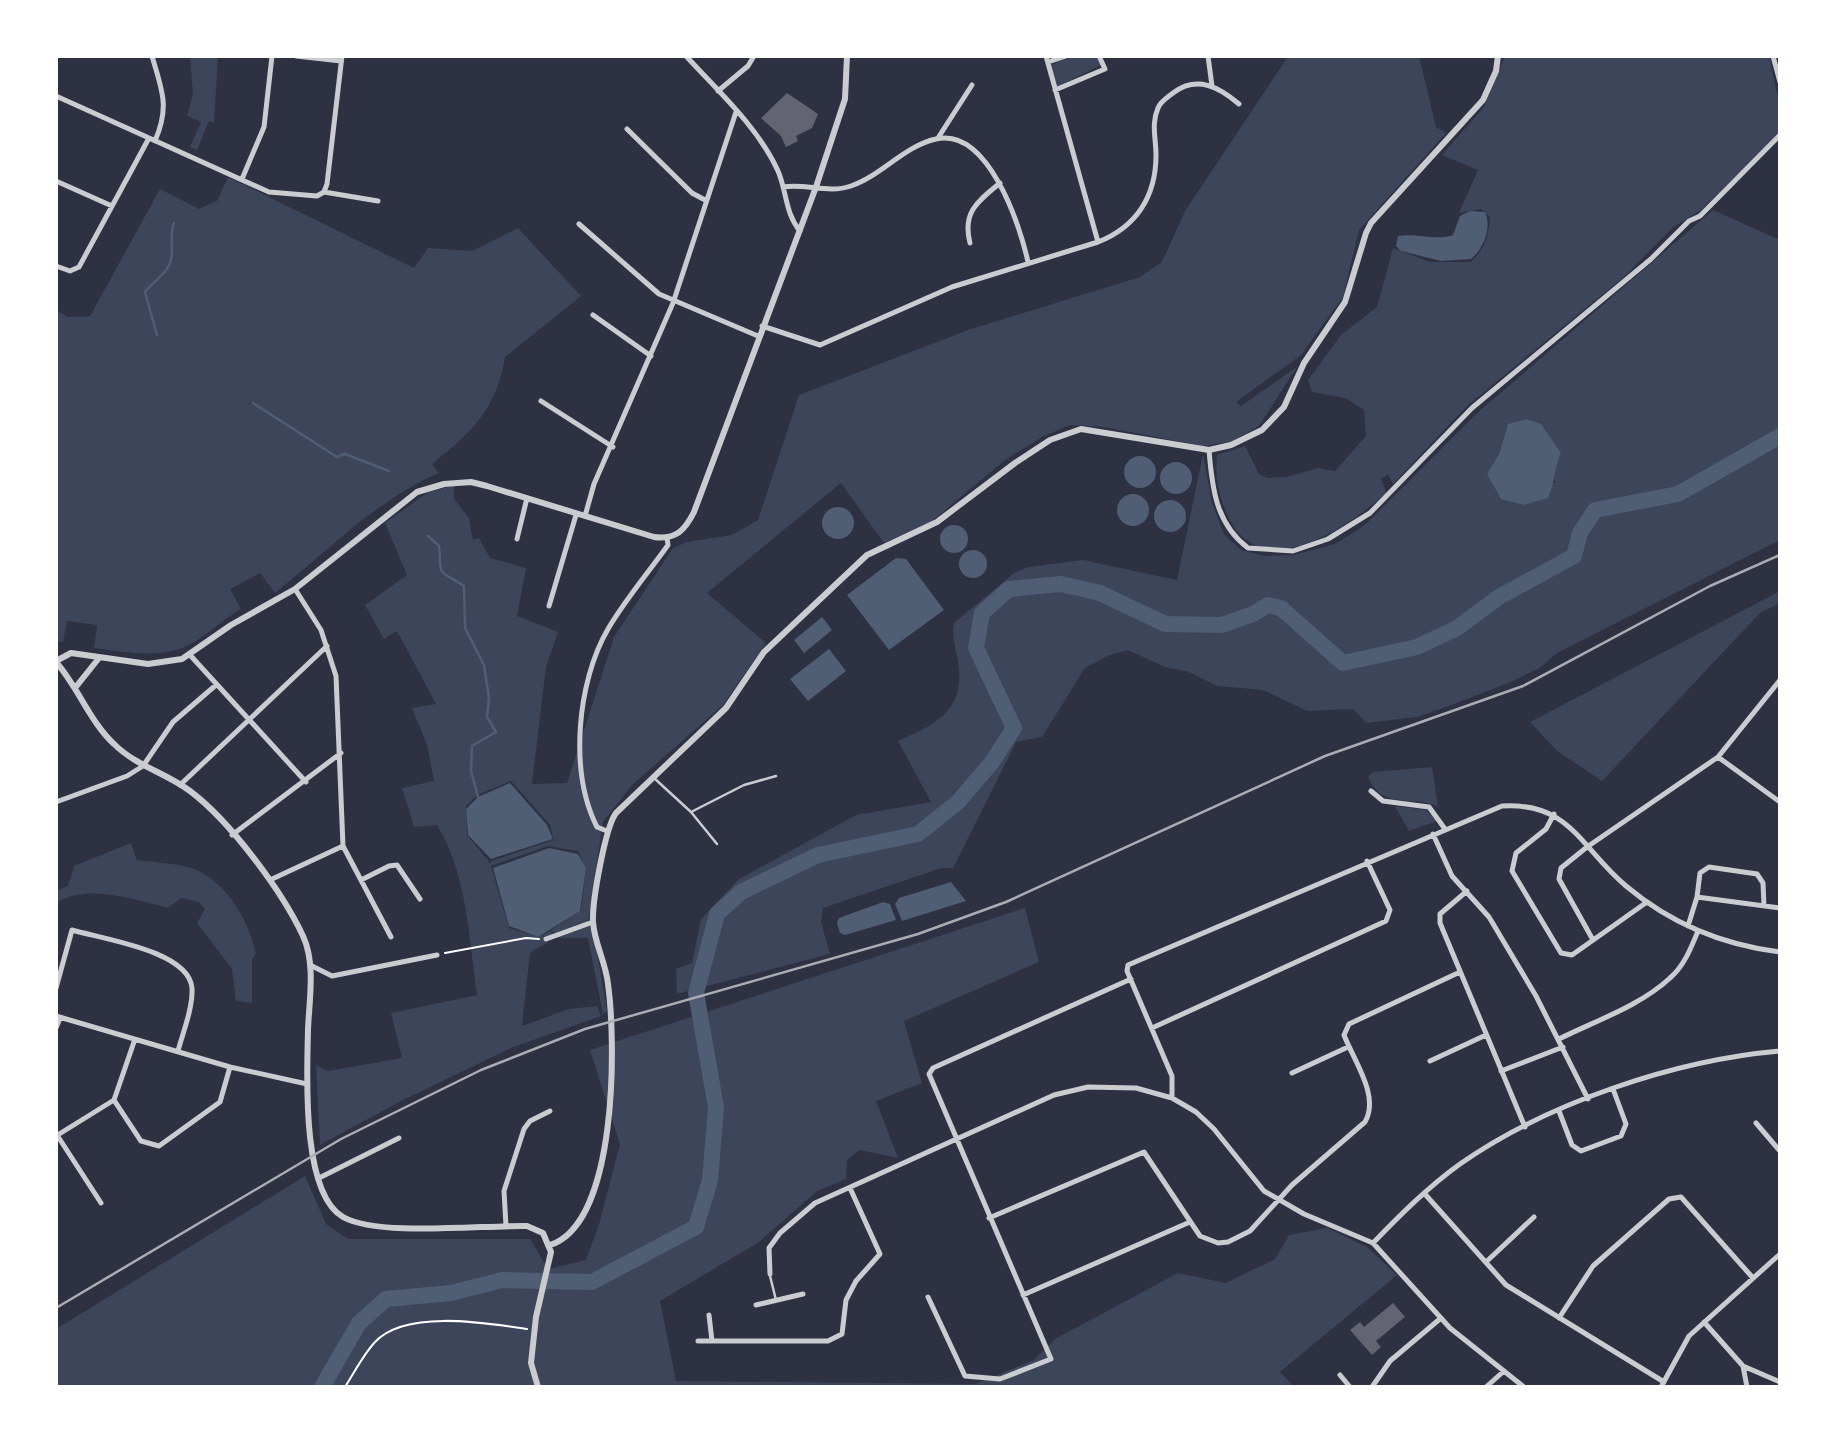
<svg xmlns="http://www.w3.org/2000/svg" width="1836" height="1443" font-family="'Public Sans',sans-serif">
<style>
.green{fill:#3c4559;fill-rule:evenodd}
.water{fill:#4f5d75}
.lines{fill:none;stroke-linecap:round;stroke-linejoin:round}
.stream{stroke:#4f5d75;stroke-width:2.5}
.river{stroke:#4f5d75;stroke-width:16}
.building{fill:#626471}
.path{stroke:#fff;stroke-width:2}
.service{stroke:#caccd0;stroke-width:2.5}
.minor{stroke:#caccd0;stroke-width:5}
.tertiary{stroke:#caccd0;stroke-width:6}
.rail{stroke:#abadb3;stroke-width:2.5}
</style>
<rect width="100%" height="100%" fill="#2d3142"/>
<path class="green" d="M190 56H218L214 123 209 121 197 150 190 147 201 122 187 116 193 94Z
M1073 56H1096L1101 65 1056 87 1051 65Z
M1285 56H1419L1436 127 1446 133 1359 230 1343 297 1301 355 1236 402 1241 406 1297 367 1259 426 1230 442 1203 446 1104 427 1070 425 1042 437 1005 460 932 521 884 543 841 483 707 593 766 643 723 705 632 785 603 822 588 923 595 940 607 1011 603 1014 588 938H558L551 930 581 910 586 869 578 851 548 846 491 866 509 928 538 937 550 931 556 937 530 953 522 1026 569 1009 597 1006 601 1016 511 1048 401 1101 320 1145 316 1065 328 1071 402 1058 391 1013 477 995C469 939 467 873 437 825L414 827 402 788 434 781 427 745 412 708 436 704 397 631 384 639 365 605 407 575 385 523 427 493 454 485V499L469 518 473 540 479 538 490 558 526 568 517 616 558 632 546 667 532 784 567 783 614 637 673 548 687 542 732 535 758 520 799 395 968 330 1140 277 1162 262 1185 211 1287 58ZM511 781 550 825 554 840 491 861V864L467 835 466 806 477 795Z
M1505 56H1769L1780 107V132L1701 210 1672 228 1625 276 1467 406 1393 484 1388 474 1381 479 1386 493C1348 528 1258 588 1227 514 1218 494 1215 477 1217 455L1245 446 1259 474 1267 478 1286 477 1318 468 1335 471 1366 436 1364 410 1345 398 1312 392 1308 380 1341 335 1377 307 1393 248 1430 262H1470C1486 249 1488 236 1490 217L1481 209 1459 213 1478 170 1442 155 1484 107Z
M228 177 414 268 428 248 472 251 518 228 581 296 505 357C496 410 472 432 432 464L439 473C376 500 328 551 275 593L260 573 230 589 241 609C224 618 212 631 196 641 165 661 128 652 94 648L97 625 67 621 63 642 56 641V310L68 317 90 316 160 189 199 209 217 201Z
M1713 210 1780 240V540L1557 653 1541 667 1511 682 1449 706 1417 717 1366 723 1353 709 1307 711 1263 690 1217 686 1189 672 1165 667 1128 650 1107 656 1085 668 1042 737 1016 742 953 868H941L823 908 821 922 830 954 677 994 676 969 692 963 701 919 739 879 856 815 931 802 898 741C937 724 966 710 958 661 956 649 951 635 954 623L1014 573 1028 567 1083 560 1177 580 1203 454 1212 503 1224 534 1241 550 1264 556 1294 555 1335 544 1365 525 1476 414ZM1508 424 1561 453 1553 471 1555 483 1487 474 1499 454Z
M1780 591V603L1760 613 1602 781 1557 751 1530 722Z
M1432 767 1438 806C1410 795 1382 810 1368 777L1373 772Z
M1395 806 1426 810 1437 821 1409 831Z
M131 843 137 860C155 863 181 863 197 870 229 886 248 920 256 953L252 960V1003L236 1001 232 969 197 923 205 909 199 902 181 898 168 908C135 900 88 883 56 903V891L68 886 74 866Z
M1025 908 1039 962 904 1021 922 1083 876 1101 898 1158 859 1150 847 1160 846 1179 817 1191 759 1242 660 1301 676 1381 975 1384 1034 1360 1055 1339 1178 1273 1226 1283 1275 1259 1289 1235 1327 1228 1367 1247 1397 1275 1280 1372 1294 1387H56V1329L305 1176 326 1224 348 1239H530L548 1269 586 1260 600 1221 620 1144 590 1050Z"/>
<path class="water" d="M1470 211 1485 212C1492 228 1484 248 1471 259L1441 261 1401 251 1396 246 1398 236C1416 233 1438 241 1453 235L1460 216Z
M1527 419 1541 424 1561 453C1554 469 1555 482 1548 498L1524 505 1501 499 1487 474 1499 454 1508 424Z
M1124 472a16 16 0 1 1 32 0a16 16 0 1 1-32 0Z
M1160 478a16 16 0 1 1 32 0a16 16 0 1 1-32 0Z
M1117 510a16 16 0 1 1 32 0a16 16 0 1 1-32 0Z
M1154 516a16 16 0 1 1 32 0a16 16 0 1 1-32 0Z
M822 523a16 16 0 1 1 32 0a16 16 0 1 1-32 0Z
M940 539a14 14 0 1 1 28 0a14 14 0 1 1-28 0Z
M959 564a14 14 0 1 1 28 0a14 14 0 1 1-28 0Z
M896 558 906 559 944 610 889 650 847 595Z
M822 617 832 630 804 653 794 640Z
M829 649 846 671 808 701 790 679Z
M510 783 547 825 553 839 491 859 468 835 466 809 478 797Z
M549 848 578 854 586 868 580 911 538 937 509 926 493 868Z
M951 882 966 901 902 921 895 904 899 898Z
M883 902 890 904 896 920 845 935 840 933 837 923 839 918Z"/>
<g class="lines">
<path class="stream" d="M157 335 145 292C152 283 163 276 168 267 176 255 168 237 174 223
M253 403 337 457 345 454 389 471
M428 536 439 546C442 579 435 567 464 586L465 628 484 665 489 698 487 717 496 732 472 746 471 771 478 797"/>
<path class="river" d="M322 1387 359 1323 386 1299 451 1293 502 1280 592 1282 696 1227 710 1180 716 1107 696 993 717 914 741 892 818 855 918 834 958 802 992 762 1014 728 976 648 982 613 1009 589 1061 584 1100 593 1165 624 1222 625 1253 614 1268 605 1281 608 1343 663 1417 647 1457 628 1499 597 1574 556 1580 533 1595 510 1678 494 1780 436"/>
</g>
<path class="building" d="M787 93 818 114 812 128 796 136 798 141 786 147 781 136 761 118Z
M1393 1303 1405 1317 1376 1341 1381 1347 1372 1355 1350 1330 1360 1322 1364 1327Z"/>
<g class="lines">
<path class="path" d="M445 953 526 938 539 939
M345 1387C354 1373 363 1355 375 1342 405 1309 487 1323 527 1329"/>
<path class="service" d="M654 778 691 812 717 844
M693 811 744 785 776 776
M770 1276 776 1300"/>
<path class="minor" d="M152 56C162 91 170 106 155 141
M296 56 341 61
M686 56C718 91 758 127 778 171 787 192 785 213 800 231
M1208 56 1212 86
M1773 56 1780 82
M1048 62 1066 56
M1055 90 1105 69 1099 56
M718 91 748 66 754 56
M56 96 269 192 317 196 324 192
M627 129 692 193 705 200
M938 138 972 85
M242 179 264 127 272 56
M56 181 112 206
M783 187C806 183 828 194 851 186 881 176 904 146 936 139 988 127 1020 225 1028 262
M324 192 327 184 342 56
M324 192 378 201
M579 224 659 294 758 336
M1098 242C1136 227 1156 197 1156 155 1156 138 1151 124 1158 108 1160 102 1168 97 1173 93 1197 75 1219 87 1239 104
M970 243C962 212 978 201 1000 183
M56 266 70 271 79 267 149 138
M593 315 651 356
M762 326 820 345 952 287 1098 242 1046 56
M541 401 613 447
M1209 450C1212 488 1216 524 1248 548L1293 551 1328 539 1370 513 1472 408 1651 259 1689 221 1700 216 1780 135
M585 516 594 484 673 303 736 112
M517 539 527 498
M295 589 321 630 336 676 343 846 391 937
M549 606 576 515
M190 655 306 782
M1718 757 1780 802
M180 785 327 646
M1371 791 1383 801 1429 807 1445 829
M56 802 127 776 143 766 173 722 216 685
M1554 814 1546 829 1516 853 1512 871 1561 953 1572 955 1647 902
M607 831 597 827C569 772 577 682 608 629 625 600 648 573 668 545L667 538
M1433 834 1452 876 1489 917 1536 996 1588 1099
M232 835 341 753
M270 880 343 846
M361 880 389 866 397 865 420 899
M1467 891 1440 914V923L1525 1127
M1697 897 1780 908
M1688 926 1697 897 1700 873 1709 867 1757 874 1763 883 1764 906
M546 939 593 922
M1593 940 1559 879 1561 868 1587 847 1718 757 1780 680
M310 965 332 976 437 955
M56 988 72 930C103 939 189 951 192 988 193 1008 183 1032 178 1051
M56 1016 230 1067 307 1084
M56 1028 60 1018
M1152 1028 1386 921 1390 910 1367 861
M135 1039 114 1100 141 1141 159 1146 220 1102 230 1067
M1559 1039C1595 1021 1640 1006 1670 978 1684 966 1691 948 1698 931
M1430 1061 1486 1035
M1501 1071 1563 1047
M1292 1073 1348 1047
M1172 1098V1076L1127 971 1128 965 1502 806C1570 802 1580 847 1626 886 1670 923 1723 945 1780 952
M1559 1111 1572 1145 1581 1151 1621 1136 1626 1124 1613 1089
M1756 1123 1780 1151
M57 1135 101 1203
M56 1136 114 1100
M319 1178 399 1138
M1424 1193 1506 1285 1664 1382
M989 1218 1144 1152 1200 1236 1218 1243 1228 1242 1250 1231 1292 1185 1365 1122C1380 1096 1354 1061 1344 1035L1349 1024 1460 972
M506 1226 504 1191 524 1129 530 1121 550 1111
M1373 1243C1400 1215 1428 1187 1460 1164 1547 1103 1675 1060 1780 1051
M1486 1262 1534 1217
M770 1274 769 1248 780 1233 815 1203 1054 1095 1088 1087 1136 1088 1172 1098 1196 1112 1214 1129 1264 1191 1304 1214 1373 1243 1450 1328 1524 1387
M1023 1295 1190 1222
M928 1297 965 1376 1000 1379 1051 1359 929 1074 933 1068 1131 979
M756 1305 803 1294
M709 1315 712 1341
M1559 1318 1593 1266 1669 1199 1681 1197 1753 1278
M1704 1322 1743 1366 1780 1382
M698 1341H828L842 1334 846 1300 856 1281 880 1254 850 1188
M1743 1366 1747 1387
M1340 1375 1350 1387
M1372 1387 1390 1361 1441 1318
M1486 1387 1504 1371
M1661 1387 1689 1336 1780 1254"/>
<path class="tertiary" d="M56 661 71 653 148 664 182 659 231 625 295 589 417 492 444 484 471 482 487 486 654 537C676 540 685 530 694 512L816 187 845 99 847 56
M56 662C78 687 90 722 114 744 136 766 166 773 190 791 230 821 282 891 303 936 316 964 309 1001 308 1030 307 1073 301 1193 343 1217 379 1237 482 1225 527 1226L543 1233 551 1252 536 1317 531 1363 538 1387
M75 688 99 658
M550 1245C618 1223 616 1042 608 984 606 963 594 942 593 922 592 902 605 828 616 813L726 708 764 652 867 555 937 522 1015 463 1050 440 1081 429 1209 450 1231 445 1262 430 1284 407 1304 363 1345 302 1366 233 1371 223 1483 100 1496 71 1498 56"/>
<path class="rail" d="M56 1308 341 1139 481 1070 585 1029 918 934 1006 902 1325 756 1523 686 1710 586 1780 555"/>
</g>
<rect width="1836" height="1443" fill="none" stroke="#ffffff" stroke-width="116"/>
</svg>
